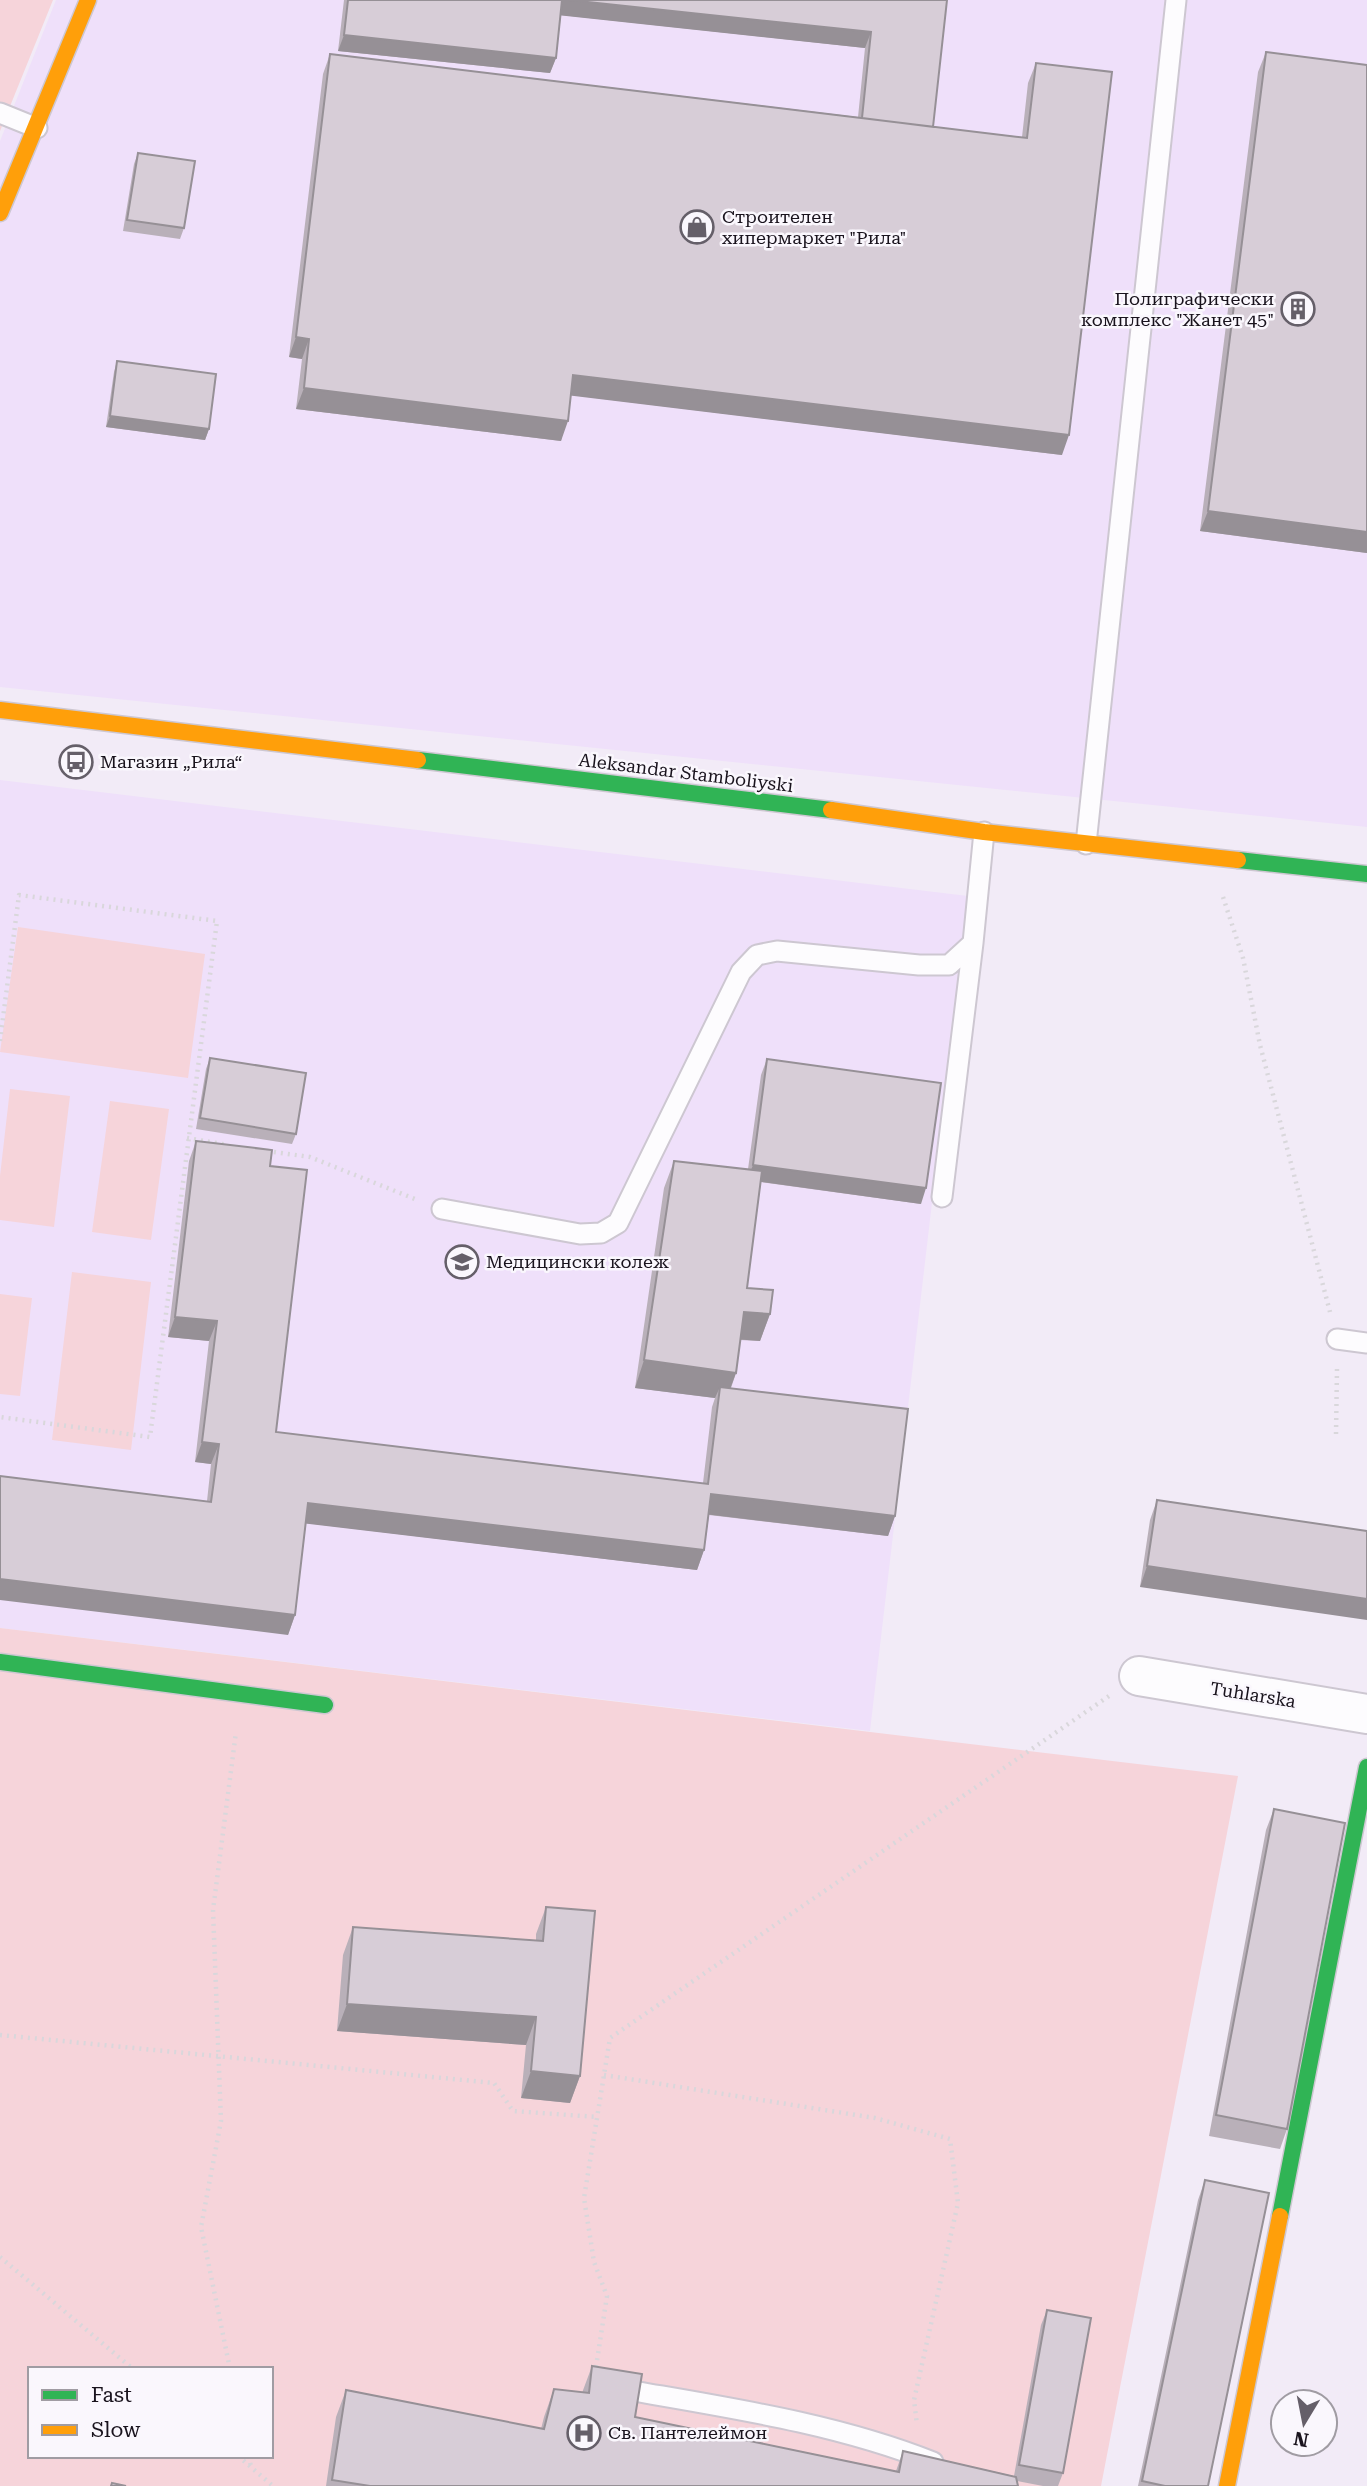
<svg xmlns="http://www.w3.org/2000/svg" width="1367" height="2486" font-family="'Roboto Serif',serif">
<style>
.built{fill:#efe0fa}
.green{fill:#f6d4da;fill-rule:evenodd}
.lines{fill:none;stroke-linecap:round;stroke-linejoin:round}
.lane-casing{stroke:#cdc7d1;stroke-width:23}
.street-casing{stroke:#cdc7d1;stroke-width:42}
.fast-casing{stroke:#cdc7d1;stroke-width:19}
.slow-casing{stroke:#cdc7d1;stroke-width:19}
.path{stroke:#d9d7db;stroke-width:4.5;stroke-dasharray:2 5;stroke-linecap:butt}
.lane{stroke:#fdfcfe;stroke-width:19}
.street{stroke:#fdfcfe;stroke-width:38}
.fast{stroke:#30b455;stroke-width:16}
.slow{stroke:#ff9f0a;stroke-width:16}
.wall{fill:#b9b0b9}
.shaded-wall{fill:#969096}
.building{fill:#d7cdd7;stroke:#969096;stroke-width:2}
.labels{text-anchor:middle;stroke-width:5;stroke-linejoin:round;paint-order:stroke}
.poi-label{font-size:18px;fill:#19131d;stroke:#faf7fd;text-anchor:start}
.street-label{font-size:18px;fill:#19131d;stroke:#faf7fd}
</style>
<rect width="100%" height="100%" fill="#f2ebf7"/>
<path class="built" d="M56 0H1367V827L0 687V141Z
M0 780 968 896 870 1731 0 1628Z"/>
<path class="green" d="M0 0H53L0 131Z
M18 927 205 954 188 1078 0 1052Z
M10 1089 70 1096 54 1227 0 1220V1176Z
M110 1101 169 1109 151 1240 92 1232Z
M72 1272 151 1282 131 1450 52 1440Z
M0 1294 32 1298 20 1396 0 1394Z
M0 1628 1238 1776 1101 2486H0ZM30 2369H271V2456H30Z"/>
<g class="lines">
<defs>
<path id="lane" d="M0 113 37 128
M1086 844 1176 0
M942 1197 973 943
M442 1209 580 1234 601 1233 618 1223 741 972 757 955 777 951 919 965H949L973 943 984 832
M1337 1339 1367 1343
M616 2388C723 2407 832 2422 933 2462"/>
<path id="street" d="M1139 1676 1367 1714"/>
<path id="fast" d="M418 760 831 810
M1238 860 1367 874
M0 1662 325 1705
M1280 2216 1367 1767"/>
<path id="slow" d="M0 213 88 0
M0 710 418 760
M831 810 984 832 1238 860
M1227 2486 1280 2216"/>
</defs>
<use href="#lane" class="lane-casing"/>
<use href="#street" class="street-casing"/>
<use href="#fast" class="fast-casing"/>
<use href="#slow" class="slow-casing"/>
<path class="path" d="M1223 897 1243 958 1260 1045 1330 1312
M0 1041 19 895 217 921 150 1437 0 1417
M187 1138 228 1145
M267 1151 310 1157 415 1199
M1336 1434 1337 1369
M0 2035 494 2083 513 2111 597 2117
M604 2075 875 2118 950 2139 958 2203 914 2400 917 2425
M0 2257 133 2369
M596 2367 607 2296 594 2262 584 2198 610 2038 1109 1696
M230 2369 201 2227 221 2121 213 1910 236 1732
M238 2456 273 2486
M249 2456 251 2467"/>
<use href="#lane" class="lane"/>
<use href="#street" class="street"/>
<use href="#fast" class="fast"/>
<use href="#slow" class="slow"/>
</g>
<path class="wall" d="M344 0H947L933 127 1022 137 1028 83 1036 63 1062 455 571 395 561 441 296 409 302 359 289 357 323 74 330 54 858 117 865 48 561 15 556 58 550 73 338 51Z
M1266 52 1367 65V553L1200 531 1258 72Z
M138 153 184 228 180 239 123 231 134 164Z
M117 361 209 429 205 440 106 427 114 372Z
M210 1058 296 1134 292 1144 196 1129 206 1069Z
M767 1059 921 1204 761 1182 747 1288 770 1314 760 1341 740 1340 736 1373 731 1388 895 1516 888 1536 709 1515 704 1550 697 1570 306 1523 295 1615 288 1635 207 1501 211 1464 195 1462 209 1341 168 1337 189 1161 196 1141 270 1166 276 1432 703 1483 712 1407 715 1398 635 1388 664 1188 674 1161 748 1169 761 1075Z
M1157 1500 1367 1531 1140 1587 1150 1520Z
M1274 1809 1287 2129 1280 2149 1209 2136 1266 1830Z
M546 1907 580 2076 570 2103 521 2098 526 2045 337 2031 343 1955 353 1927 536 1941V1934Z
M1205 2180 1208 2486H1138L1198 2200Z
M1047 2310 1063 2473 1058 2486H1043L1017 2481 1018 2486H326L336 2417 346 2390 541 2429 544 2417 554 2389 582 2393 592 2366 635 2417 896 2471 903 2451 1014 2476 1041 2325Z"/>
<path class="shaded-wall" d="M562 0H569L871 32 865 48 557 15Z
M344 35 556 58 550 73 338 51Z
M296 337 309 339 302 359 289 357Z
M573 375 1069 435 1062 455 566 395Z
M304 388 568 421 561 441 296 409Z
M110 416 209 429 205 440 106 427Z
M1208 511 1367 532V553L1200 531Z
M753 1165 926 1188 921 1204 747 1180Z
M744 1312 770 1314 760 1341 734 1339Z
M175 1317 217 1321 209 1341 168 1337Z
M644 1360 736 1373 726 1400 720 1387 715 1398 635 1388Z
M202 1442 219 1444 211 1464 195 1462Z
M711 1494 895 1516 888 1536 704 1514Z
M308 1503 704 1550 697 1570 301 1523Z
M1147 1566 1367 1599V1620L1140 1587Z
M0 1579 295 1615 288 1635 0 1600Z
M347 2004 536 2017 526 2045 337 2031Z
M531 2071 580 2076 570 2103 521 2098Z"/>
<path class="building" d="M348 0H562L556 58 344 35Z
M569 0H947L933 127 862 118 871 32Z
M1266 52 1367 65V532L1208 511Z
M330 54 1027 138 1036 63 1112 72 1069 435 573 375 568 421 304 388 309 339 296 337Z
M138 153 195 161 184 228 127 220Z
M117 361 216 374 209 429 110 416Z
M210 1058 306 1073 296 1134 200 1118Z
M767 1059 941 1083 926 1188 753 1165Z
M196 1141 272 1150 270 1166 307 1170 276 1432 708 1484 720 1387 908 1409 895 1516 711 1494 704 1550 308 1503 295 1615 0 1579V1476L211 1502 219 1444 202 1442 217 1321 175 1317Z
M674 1161 762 1171 747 1288 773 1290 770 1314 744 1312 736 1373 644 1360Z
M1157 1500 1367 1531V1599L1147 1566Z
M1274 1809 1345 1823 1287 2129 1216 2115Z
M546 1907 595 1911 580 2076 531 2071 536 2017 347 2004 353 1927 543 1941Z
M1205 2180 1269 2193 1208 2486H1165L1142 2481Z
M1047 2310 1091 2318 1063 2473 1019 2465Z
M592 2366 642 2374 635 2417 899 2472 903 2451 1016 2477 1018 2486H370L332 2480 346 2390 544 2429 554 2389 589 2393Z
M112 2483 126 2486H111Z"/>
<defs>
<symbol id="shop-ring" viewBox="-11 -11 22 22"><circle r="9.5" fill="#faf7fd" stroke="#655f69" stroke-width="1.5"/><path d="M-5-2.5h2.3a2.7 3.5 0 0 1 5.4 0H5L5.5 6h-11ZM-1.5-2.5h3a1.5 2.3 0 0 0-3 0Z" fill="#655f69"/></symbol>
<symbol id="building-ring" viewBox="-11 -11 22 22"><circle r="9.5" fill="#faf7fd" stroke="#655f69" stroke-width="1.5"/><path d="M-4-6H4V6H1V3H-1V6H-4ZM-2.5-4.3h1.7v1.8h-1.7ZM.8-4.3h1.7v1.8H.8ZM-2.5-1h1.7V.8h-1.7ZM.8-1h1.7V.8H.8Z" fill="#655f69"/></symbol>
<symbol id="bus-ring" viewBox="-11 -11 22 22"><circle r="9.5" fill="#faf7fd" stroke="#655f69" stroke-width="1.5"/><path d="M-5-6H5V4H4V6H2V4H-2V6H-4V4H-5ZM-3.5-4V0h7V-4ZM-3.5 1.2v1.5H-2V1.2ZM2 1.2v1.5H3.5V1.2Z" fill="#655f69"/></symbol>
<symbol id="university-ring" viewBox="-11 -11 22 22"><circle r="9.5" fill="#faf7fd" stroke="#655f69" stroke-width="1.5"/><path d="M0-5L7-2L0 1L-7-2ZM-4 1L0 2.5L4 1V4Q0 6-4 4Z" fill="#655f69"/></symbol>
<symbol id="hospital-ring" viewBox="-11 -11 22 22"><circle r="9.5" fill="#faf7fd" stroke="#655f69" stroke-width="1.5"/><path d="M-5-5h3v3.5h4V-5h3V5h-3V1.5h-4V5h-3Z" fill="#655f69"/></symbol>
</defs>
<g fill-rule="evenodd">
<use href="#shop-ring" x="678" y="208" width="38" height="38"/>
<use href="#building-ring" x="1279" y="290" width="38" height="38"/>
<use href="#bus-ring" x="57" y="743" width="38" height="38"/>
<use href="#university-ring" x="443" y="1243" width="38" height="38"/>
<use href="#hospital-ring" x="565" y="2414" width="38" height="38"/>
</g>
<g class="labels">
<g class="poi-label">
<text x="722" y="223">Строителен<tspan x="722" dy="21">хипермаркет "Рила"</tspan></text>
<text x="1274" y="305" text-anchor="end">Полиграфически<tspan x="1274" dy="21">комплекс "Жанет 45"</tspan></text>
<text x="100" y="768">Магазин „Рила“</text>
<text x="486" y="1268">Медицински колеж</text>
<text x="608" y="2439">Св. Пантелеймон</text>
</g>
<g class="street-label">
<text transform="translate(686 773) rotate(7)" y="6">Aleksandar Stamboliyski</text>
<text transform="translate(1253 1695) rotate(9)" y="6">Tuhlarska</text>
</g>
</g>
<rect x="28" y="2367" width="245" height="91" fill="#faf7fd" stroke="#a09ca3" stroke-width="2"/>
<rect x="42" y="2390" width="35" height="10" fill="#30b455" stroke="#a09ca3" stroke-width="2"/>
<text x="91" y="2402" font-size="21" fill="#19131d">Fast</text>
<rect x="42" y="2425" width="35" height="10" fill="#ff9f0a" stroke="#a09ca3" stroke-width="2"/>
<text x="91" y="2437" font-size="21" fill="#19131d">Slow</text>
<g transform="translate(1304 2423) rotate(190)"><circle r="33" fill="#faf7fd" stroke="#a09ca3" stroke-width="2"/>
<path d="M0-5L12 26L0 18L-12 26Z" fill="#655f69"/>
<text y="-10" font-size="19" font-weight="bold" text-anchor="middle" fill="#19131d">N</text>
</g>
</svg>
